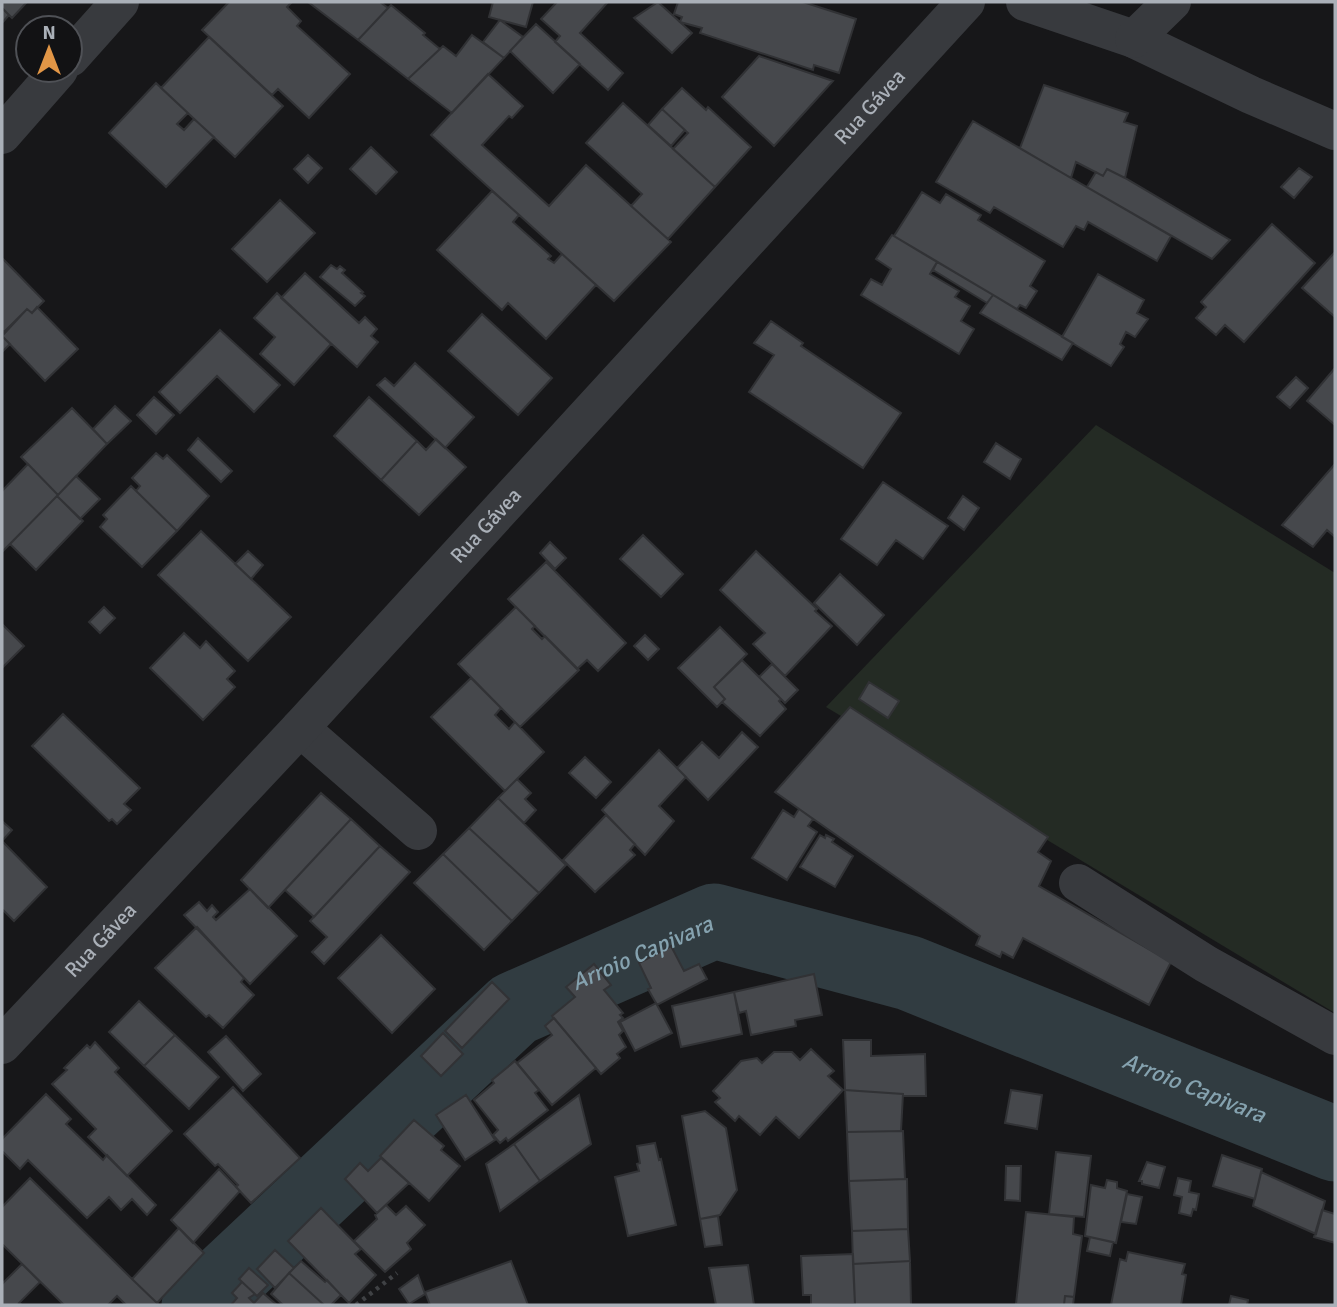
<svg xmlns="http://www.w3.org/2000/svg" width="1337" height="1307" font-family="Signika,sans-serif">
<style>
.green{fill:#242b24}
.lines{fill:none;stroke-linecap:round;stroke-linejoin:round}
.river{stroke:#313c41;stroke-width:75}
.building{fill:#46484c;stroke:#313235;stroke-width:2}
.path{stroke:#3f4144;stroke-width:4.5;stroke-dasharray:3.5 5;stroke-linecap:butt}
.minor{stroke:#383a3e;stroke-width:38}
.labels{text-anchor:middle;stroke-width:5;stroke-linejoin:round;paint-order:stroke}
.street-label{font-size:21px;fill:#aab0b8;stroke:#121214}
.water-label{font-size:23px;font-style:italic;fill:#85a2af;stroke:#121214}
</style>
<rect width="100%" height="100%" fill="#171719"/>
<path class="green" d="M1096 425 1335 573V1013L826 707Z"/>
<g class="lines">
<path class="river" id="s1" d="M199 1305 514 1009 714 921 909 973 1335 1144"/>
</g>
<path class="building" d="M2 2H27L12 18 2 8Z
M229 2H292L287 7 301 21 297 26 350 74 309 118 278 89 272 95 202 30Z
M308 2H380L388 8 358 40Z
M493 2H533L526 27 489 17Z
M557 2H608L580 33 623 73 608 90 555 42 560 36 541 19Z
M658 2 692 33 672 53 634 18Z
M678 2H803L856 19 839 73 814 65 813 70 700 33 702 28 680 22 682 17 674 14Z
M391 5 425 33 423 35 440 49 408 79 358 40Z
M2 8 9 15 2 23Z
M500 20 523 37 504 58 483 42Z
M536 24 580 64 553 93 510 51Z
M472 35 504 58 452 113 408 79 443 46 456 56Z
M209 37 283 106 235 157 161 88Z
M759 56 833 81 774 146 722 97Z
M488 74 523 106 512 118 509 116 482 145 549 206 586 165 671 242 614 301 431 135Z
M156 83 188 113 177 124 184 130 194 119 214 137 166 187 109 133Z
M1044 85 1128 113 1124 122 1137 126 1125 178 1107 169 1103 176 1076 162 1071 178 1020 148Z
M682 88 706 110 708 107 751 147 715 187 673 149 688 133 662 109Z
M623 103 715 187 668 239 631 206 642 194 586 143Z
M662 109 685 130 671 146 648 125Z
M973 121 1171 236 1157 261 1088 222 1084 230 1076 226 1063 247 994 207 990 213 936 182Z
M371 147 397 172 376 194 350 169Z
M308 155 322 168 308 183 294 169Z
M1299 168 1312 177 1294 198 1281 187Z
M1107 169 1125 178 1230 240 1212 259 1087 187 1096 172 1103 176Z
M492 191 519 215 513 222 551 256 548 259 554 263 562 254 596 285 546 339 508 303 502 310 437 250Z
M922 192 940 203 946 194 981 215 978 220 1045 261 1030 286 1037 291 1026 308 1020 305 1017 309 894 236Z
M280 200 315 233 267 282 232 249Z
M1272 224 1315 263 1244 342 1225 325 1216 335 1196 318 1206 307 1201 302Z
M892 235 937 262 930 274 959 291 955 297 970 306 961 321 974 329 959 354 861 295 871 279 882 285 891 269 876 259Z
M1335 252V317L1302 288Z
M2 258 44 301 32 313 27 309 4 332 2 330Z
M937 262 993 295 987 303 933 270Z
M331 265 337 269 340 266 345 270 342 273 363 292 361 293 365 296 355 306 320 277Z
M305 273 359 323 365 317 377 329 371 336 378 342 357 367 281 298Z
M1098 274 1144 300 1137 313 1148 319 1135 337 1126 332 1120 344 1124 347 1111 366 1062 337Z
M277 293 331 344 294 385 260 354 275 337 254 318Z
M993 295 1073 343 1062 360 980 313Z
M37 307 78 349 45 381 2 336 27 309 32 313Z
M482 314 552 378 518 415 448 351Z
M771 321 803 343 801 346 901 413 863 468 749 392 774 355 754 343Z
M220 330 280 385 254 412 217 376 180 413 159 392Z
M2 336 10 344 2 352Z
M415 363 474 417 445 448 377 385 385 378 394 386Z
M1335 368V425L1307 401Z
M1296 377 1308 388 1290 408 1277 397Z
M154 397 174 415 156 434 137 415Z
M369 397 417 441 381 480 334 436Z
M115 406 131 421 107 444 93 429Z
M72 408 107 444 58 495 21 457Z
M198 438 232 471 221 482 188 450Z
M436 439 466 467 419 515 381 480 417 441 426 450Z
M996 443 1021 459 1010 479 984 462Z
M156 453 163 459 167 455 209 496 177 531 136 491 140 486 132 478Z
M28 464 58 495 2 552V491Z
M1335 464V537L1327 530 1313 547 1282 525Z
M76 476 100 499 80 519 57 496Z
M883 482 948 526 923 559 896 540 877 565 841 539Z
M131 486 177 531 142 567 100 527 107 519 103 515Z
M57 496 83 521 36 570 10 544Z
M963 496 979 508 964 530 948 518Z
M201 531 291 617 248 661 158 575Z
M643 535 683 574 661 597 620 559Z
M550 542 566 558 555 569 540 553Z
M248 551 263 565 251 579 235 564Z
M756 551 817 609 815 611 832 626 785 676 753 644 765 633 720 590Z
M546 562 626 643 598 671 587 660 577 669 508 599Z
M840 574 884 615 857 645 814 603Z
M104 607 115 618 100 633 89 622Z
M516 607 535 626 532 629 542 639 545 636 579 670 520 727 458 664Z
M2 624 24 646 2 668Z
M720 627 747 654 714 687 725 699 717 707 678 668Z
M184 633 200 648 206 641 235 671 227 679 235 687 203 720 150 668Z
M645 635 659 649 648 660 634 646Z
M742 660 781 699 779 701 786 709 760 736 722 702 725 699 714 687Z
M772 664 798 690 785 703 759 677Z
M471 678 501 708 495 715 509 729 515 722 544 752 505 791 431 717Z
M869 682 899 701 888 718 859 699Z
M850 707 1048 837 1038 852 1051 861 1039 886 1171 962 1149 1005 1023 938 1013 958 1002 952 1000 957 976 945 980 936 775 792Z
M63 714 140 788 124 804 131 810 117 824 112 819 109 821 32 746Z
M742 732 758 747 708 800 677 768 702 742 719 758Z
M659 750 686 777 659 806 674 821 645 855 602 810Z
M585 757 611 782 596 798 569 773Z
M517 779 531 793 525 799 536 810 524 823 498 798Z
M321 793 351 819 268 908 241 880Z
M498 798 566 865 539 893 469 828Z
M799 809 813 819 808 826 817 832 787 880 752 858 783 810 794 817Z
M606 815 635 844 630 850 635 855 595 892 563 860Z
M351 819 380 846 314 917 285 890Z
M2 821 12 830 2 841Z
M469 828 539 893 512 921 443 854Z
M820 835 825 838 826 835 834 839 832 842 853 856 835 887 800 867Z
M2 841 47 887 14 921 2 909Z
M380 846 410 872 324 964 312 952 327 937 310 921Z
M443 854 512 921 484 950 414 883Z
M250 889 297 936 250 984 184 915 199 902 207 911 212 905 218 912 213 917 216 920Z
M197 927 244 978 241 982 254 995 223 1028 209 1015 206 1017 155 968Z
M381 935 435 989 392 1033 338 978Z
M671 946 684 971 699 964 707 979 657 1005 648 989 651 988 639 963Z
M594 964 611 985 604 990 623 1013 620 1015 623 1018 618 1022 623 1031 619 1035 626 1047 617 1054 620 1058 601 1074 552 1016 575 997 566 987Z
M814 974 822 1015 795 1020 796 1026 751 1035 746 1011 739 1013 734 992Z
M492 982 509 999 462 1048 445 1031Z
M734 992 742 1034 681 1047 672 1006Z
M139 1001 175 1035 144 1066 109 1032Z
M656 1003 672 1033 635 1051 620 1022Z
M554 1018 596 1068 552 1105 517 1063 552 1035 545 1026Z
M443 1033 463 1054 441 1076 421 1056Z
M175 1035 219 1077 189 1109 144 1066Z
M226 1036 261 1074 243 1091 208 1052Z
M843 1040H871V1056L925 1054 926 1096H903V1094L845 1090Z
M95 1042 119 1068 115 1072 172 1131 127 1176 88 1137 96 1129 52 1084 67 1070 64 1068 87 1045 90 1048Z
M811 1049 834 1071 828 1076 843 1090 799 1138 776 1117 760 1135 739 1116 735 1121 715 1102 720 1098 713 1091 741 1061 757 1058 762 1063 774 1052H792L800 1060Z
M515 1061 539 1090 535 1093 548 1110 508 1141 506 1138 500 1143 493 1135 498 1130 474 1100 494 1083 492 1080Z
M233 1087 300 1158 251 1203 236 1187 238 1185 218 1164 215 1166 184 1134Z
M845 1090 903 1094 901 1131 847 1132Z
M1011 1090 1042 1095 1037 1129 1005 1123Z
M46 1094 71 1119 66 1124 103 1160 107 1155 156 1205 147 1215 132 1199 121 1210 109 1197 87 1218 28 1160 20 1169 2 1151V1139Z
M466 1095 495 1140 465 1160 436 1115Z
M579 1095 591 1144 540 1181 514 1144Z
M705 1111 726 1128 737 1190 720 1215 700 1219 682 1116Z
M414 1120 444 1146 441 1150 460 1166 429 1201 380 1156Z
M903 1131 905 1179 849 1181 847 1132Z
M655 1143 659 1160 661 1159 676 1225 628 1236 615 1177 639 1171 637 1164 640 1163 637 1146Z
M514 1144 540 1181 500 1211 486 1164Z
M1056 1152 1091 1156 1084 1217 1049 1214Z
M1222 1155 1262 1169 1255 1199 1213 1186Z
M381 1158 409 1183 377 1213 345 1179 360 1163 368 1171Z
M1147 1162 1165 1167 1159 1188 1142 1184V1181H1139Z
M1006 1166H1021L1020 1201 1005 1200Z
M219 1169 240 1191 193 1243 171 1220Z
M1261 1172 1325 1201 1316 1234 1253 1206Z
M30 1178 132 1279 159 1305H126L117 1296 108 1305H64L2 1244V1207Z
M1178 1178 1191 1181 1189 1192 1199 1194 1196 1210 1193 1209 1191 1216 1179 1213 1182 1197 1174 1195Z
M907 1179 908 1229 852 1231 849 1181Z
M1107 1180 1117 1182V1188L1127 1191 1116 1243 1085 1236 1091 1185 1105 1188Z
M1127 1194 1142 1197 1136 1224 1121 1222Z
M386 1205 396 1215 406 1206 425 1225 407 1243 411 1249 385 1272 354 1241 377 1219 375 1215Z
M321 1208 361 1249 355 1254 376 1275 349 1303 288 1241Z
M1322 1210 1335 1214V1243L1314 1237Z
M1026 1212 1074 1217 1073 1234 1082 1236 1074 1297 1065 1296 1064 1305 1016 1304Z
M718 1216 722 1245 705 1247 700 1219Z
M179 1228 204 1253 157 1303 132 1279Z
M908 1229 910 1261 853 1264 852 1231Z
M1090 1237 1113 1242 1110 1256 1087 1251Z
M275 1250 294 1268 275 1288 257 1269Z
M1128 1252 1185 1264 1182 1274 1186 1275 1181 1305H1111L1120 1259 1126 1261Z
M853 1254 855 1304 811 1305V1295H803L801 1256Z
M301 1261 325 1282 327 1280 341 1295 331 1305H324L289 1273Z
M511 1261 528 1305H430L425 1292Z
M910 1261 911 1305H855L853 1264Z
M22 1264 40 1282 19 1303 22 1305H2V1284Z
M748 1265 754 1305H716L709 1268Z
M249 1268 268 1285 257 1296 239 1279Z
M289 1273 324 1305H283L271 1294Z
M418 1275 425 1294 409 1304 399 1289Z
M242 1282 255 1294 249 1298 254 1303 263 1293 277 1305H231L237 1298 232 1293Z
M1065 1296 1074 1297 1073 1305H1064Z
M1231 1296 1248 1300 1247 1305H1229Z"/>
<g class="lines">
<path class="path" d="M356 1305 397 1273"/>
<g class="minor">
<path d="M1025 2 1134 39 1251 95 1335 131"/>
<path d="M1134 39 1172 2"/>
<path d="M70 58 120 2"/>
<path d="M2 135 59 70"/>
<path d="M300 728 418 831"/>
<path d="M1078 883 1206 964 1335 1036"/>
<path id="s2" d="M2 1045 300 728 966 2"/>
</g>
</g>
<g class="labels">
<g class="street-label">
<text dy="7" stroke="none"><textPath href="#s2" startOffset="1278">Rua Gávea</textPath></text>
<text dy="7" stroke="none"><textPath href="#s2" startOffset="710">Rua Gávea</textPath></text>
<text dy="7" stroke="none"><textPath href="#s2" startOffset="144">Rua Gávea</textPath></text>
</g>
<g class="water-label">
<text dy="8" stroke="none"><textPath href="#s1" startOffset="572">Arroio Capivara</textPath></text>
<text dy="8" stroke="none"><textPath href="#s1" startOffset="1160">Arroio Capivara</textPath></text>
</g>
</g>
<rect width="1337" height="1307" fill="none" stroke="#aab0b8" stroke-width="7"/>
<g transform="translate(49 49)"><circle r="33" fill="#121214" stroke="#4f5156" stroke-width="2"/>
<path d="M0-5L12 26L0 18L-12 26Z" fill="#e29646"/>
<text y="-10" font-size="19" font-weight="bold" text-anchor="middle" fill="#aab0b8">N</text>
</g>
</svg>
